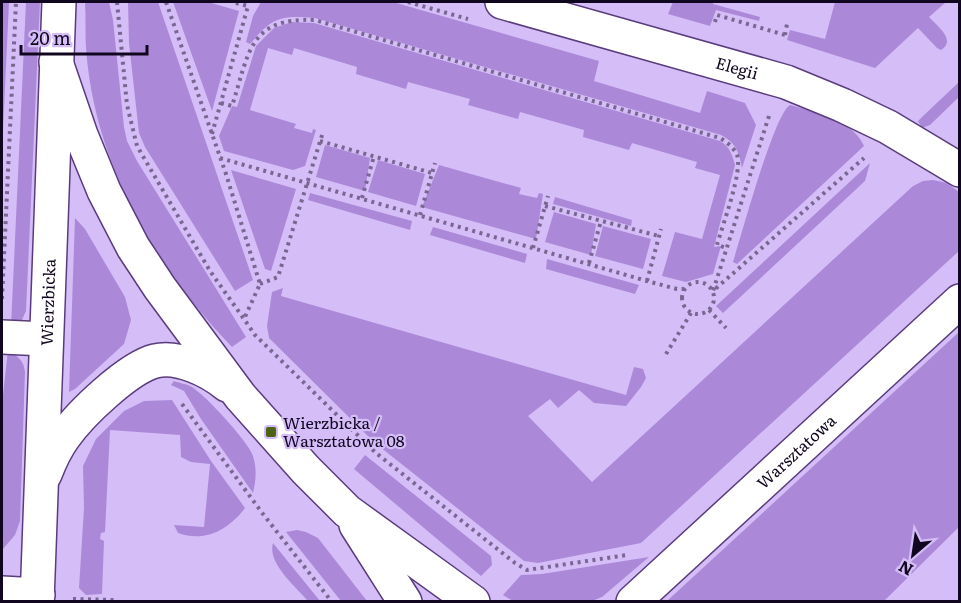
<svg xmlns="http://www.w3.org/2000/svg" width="961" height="603" font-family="Literata,serif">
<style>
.green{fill:#ab89d8}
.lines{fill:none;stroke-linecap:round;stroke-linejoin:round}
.minor-casing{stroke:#5a3c7c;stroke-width:36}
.path{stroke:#796792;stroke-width:4;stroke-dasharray:3 4.5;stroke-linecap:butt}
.minor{stroke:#fff;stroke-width:33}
.poi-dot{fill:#4e630e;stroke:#d5bdf8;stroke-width:2}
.labels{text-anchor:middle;stroke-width:4.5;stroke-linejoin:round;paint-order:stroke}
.street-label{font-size:16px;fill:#11061f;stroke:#d5bdf8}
.poi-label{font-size:16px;fill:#11061f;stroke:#d5bdf8;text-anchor:start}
</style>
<rect width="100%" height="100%" fill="#d5bdf8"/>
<path class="green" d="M2 2H9L2 152Z
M26 2H40L26 311 21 322 11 326Z
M85 2H109L113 20 124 127 127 141 137 161 246 337 232 347C154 266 94 162 86 48 85 32 86 17 85 2Z
M128 2H158L253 280 235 291 145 147 139 133 129 43Z
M173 2H208L239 11 212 111Z
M261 2H393L599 61 594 81 700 113 707 91 745 103 756 125 742 168C739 152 736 143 721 135L315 18C281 15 272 17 250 44L246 42 253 16Z
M673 2H713V4L760 17 759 21 716 10 710 26 668 14Z
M835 2H946L929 17C937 26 957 40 941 50L937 48 918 28 875 68 787 40 790 30 825 39Z
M292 22 314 23 720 141C730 147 732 154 735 165L714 247 721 246 713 274 686 282 662 276 675 232 702 239 720 175 695 168 697 162 632 143 629 150 583 137 584 130 520 112 518 119 468 105 470 99 408 82 406 89 356 74 357 67 294 48 292 55 268 48 250 110 296 124 294 128 312 133 313 129 316 130 305 166 293 170 224 151 219 136 232 106 237 107 256 46 274 28Z
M959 82V97L930 125 922 128 918 121 922 117Z
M790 105C815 112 853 120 864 146L737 264 733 262C741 237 774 114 790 105Z
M325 145 370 158 365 191 316 177Z
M378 160 425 174 416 206 368 192Z
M870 163 865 181 723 313 716 306Z
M439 165 521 188 519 194 537 198 539 193 543 194 536 239 422 207Z
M231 170 296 189 271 271 265 269Z
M933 180 947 183 959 192V251L641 543 538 563 524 561 375 443 269 338 267 326 272 292 283 288 281 296 626 395 634 367 643 369 646 378 641 387 626 406 594 403 579 390 558 408 550 399 528 416 592 482 913 186 923 181Z
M310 193 412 221 410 230 308 200Z
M555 197 632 220 631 226 553 204Z
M554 212 596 224 591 255 545 242Z
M75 218 85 229 125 297 131 320 124 344 75 389 69 392Z
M603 226 651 239 643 269 595 256Z
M433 227 527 254 525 263 430 235Z
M547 259 639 285 635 294 546 269Z
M959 332V527L884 601H667Z
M8 350C18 356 24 361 25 372L20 521 15 535 2 550V404Z
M174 381C179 383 187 384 192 387 205 395 248 441 253 456 257 469 256 480 253 493L201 419 184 391 171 385Z
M172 400 211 461 245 508C229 529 206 543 178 533L174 525 204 527 210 464 191 462 181 457 180 435 110 430 105 532 101 533 100 539 104 541 102 594 86 595 79 588 84 508 83 466 96 439 124 411 144 401Z
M365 455 491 556 492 565 481 576 354 469Z
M297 530 306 532 318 538 367 601H341L286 532Z
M273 543 320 601H308C295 586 267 563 273 543Z
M649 557 602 597 592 601H513L503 595 521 575 542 574Z"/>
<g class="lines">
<defs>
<g id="minor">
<path id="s1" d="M502 2 786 82 842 105 888 127 960 170"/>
<path d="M56 62 81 135 104 191 133 247 160 288 240 396 306 470 347 511 473 602"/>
<path d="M2 337 46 339"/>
<path d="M45 474C50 461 56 448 64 437 80 414 128 368 155 361 178 355 210 371 227 385"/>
<path d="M356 525 405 602"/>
<path d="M2 593 38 595"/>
<path id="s2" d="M37 602 59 2"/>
<path id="s3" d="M633 602 960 301"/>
</g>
</defs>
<use href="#minor" class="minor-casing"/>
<path class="path" d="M117 2 127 105 137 146 210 271 244 319 255 335 376 453 515 563 527 570 627 555
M166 2 226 174 260 284 244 319
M408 2 468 19
M715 22 717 15 785 35
M785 35 787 24
M221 103 232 106C249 54 248 17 315 20L720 138C727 142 734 148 737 155 743 172 722 226 717 245L727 248
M769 116 713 291 864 158
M212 134 248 6 232 2
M320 141 432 173
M220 158 647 281 677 289H684
M362 198 374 156
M545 206 659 236
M420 215 435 163
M533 248 548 196
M589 263 601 221
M647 281 661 229
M682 298a16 16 0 1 1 32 0a16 16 0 1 1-32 0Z
M260 284 278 277 323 132
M2 299 16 2
M709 310 726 328
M666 354 691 313
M182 404 263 514 332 602
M73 599 115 600"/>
<use href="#minor" class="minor"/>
</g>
<rect class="poi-dot" x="265" y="426" width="12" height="12" rx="3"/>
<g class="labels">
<g class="street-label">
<text dy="6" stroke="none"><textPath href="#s1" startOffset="244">Elegii</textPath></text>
<text dy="6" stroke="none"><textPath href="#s2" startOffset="300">Wierzbicka</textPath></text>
<text dy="6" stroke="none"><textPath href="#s3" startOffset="222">Warsztatowa</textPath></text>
</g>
<g class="poi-label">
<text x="283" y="429">Wierzbicka /<tspan x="283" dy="18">Warsztatowa 08</tspan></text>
</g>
</g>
<rect width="961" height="603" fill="none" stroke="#11061f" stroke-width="6"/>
<g transform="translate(913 555) rotate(209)" stroke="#d5bdf8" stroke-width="4.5" paint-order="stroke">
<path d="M0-4.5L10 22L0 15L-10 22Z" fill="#11061f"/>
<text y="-9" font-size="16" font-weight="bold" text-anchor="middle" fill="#11061f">N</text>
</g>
<path d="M21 45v9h126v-9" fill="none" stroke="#11061f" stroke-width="3"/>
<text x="30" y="45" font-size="18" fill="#11061f" stroke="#d5bdf8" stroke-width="4.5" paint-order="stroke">20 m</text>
</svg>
